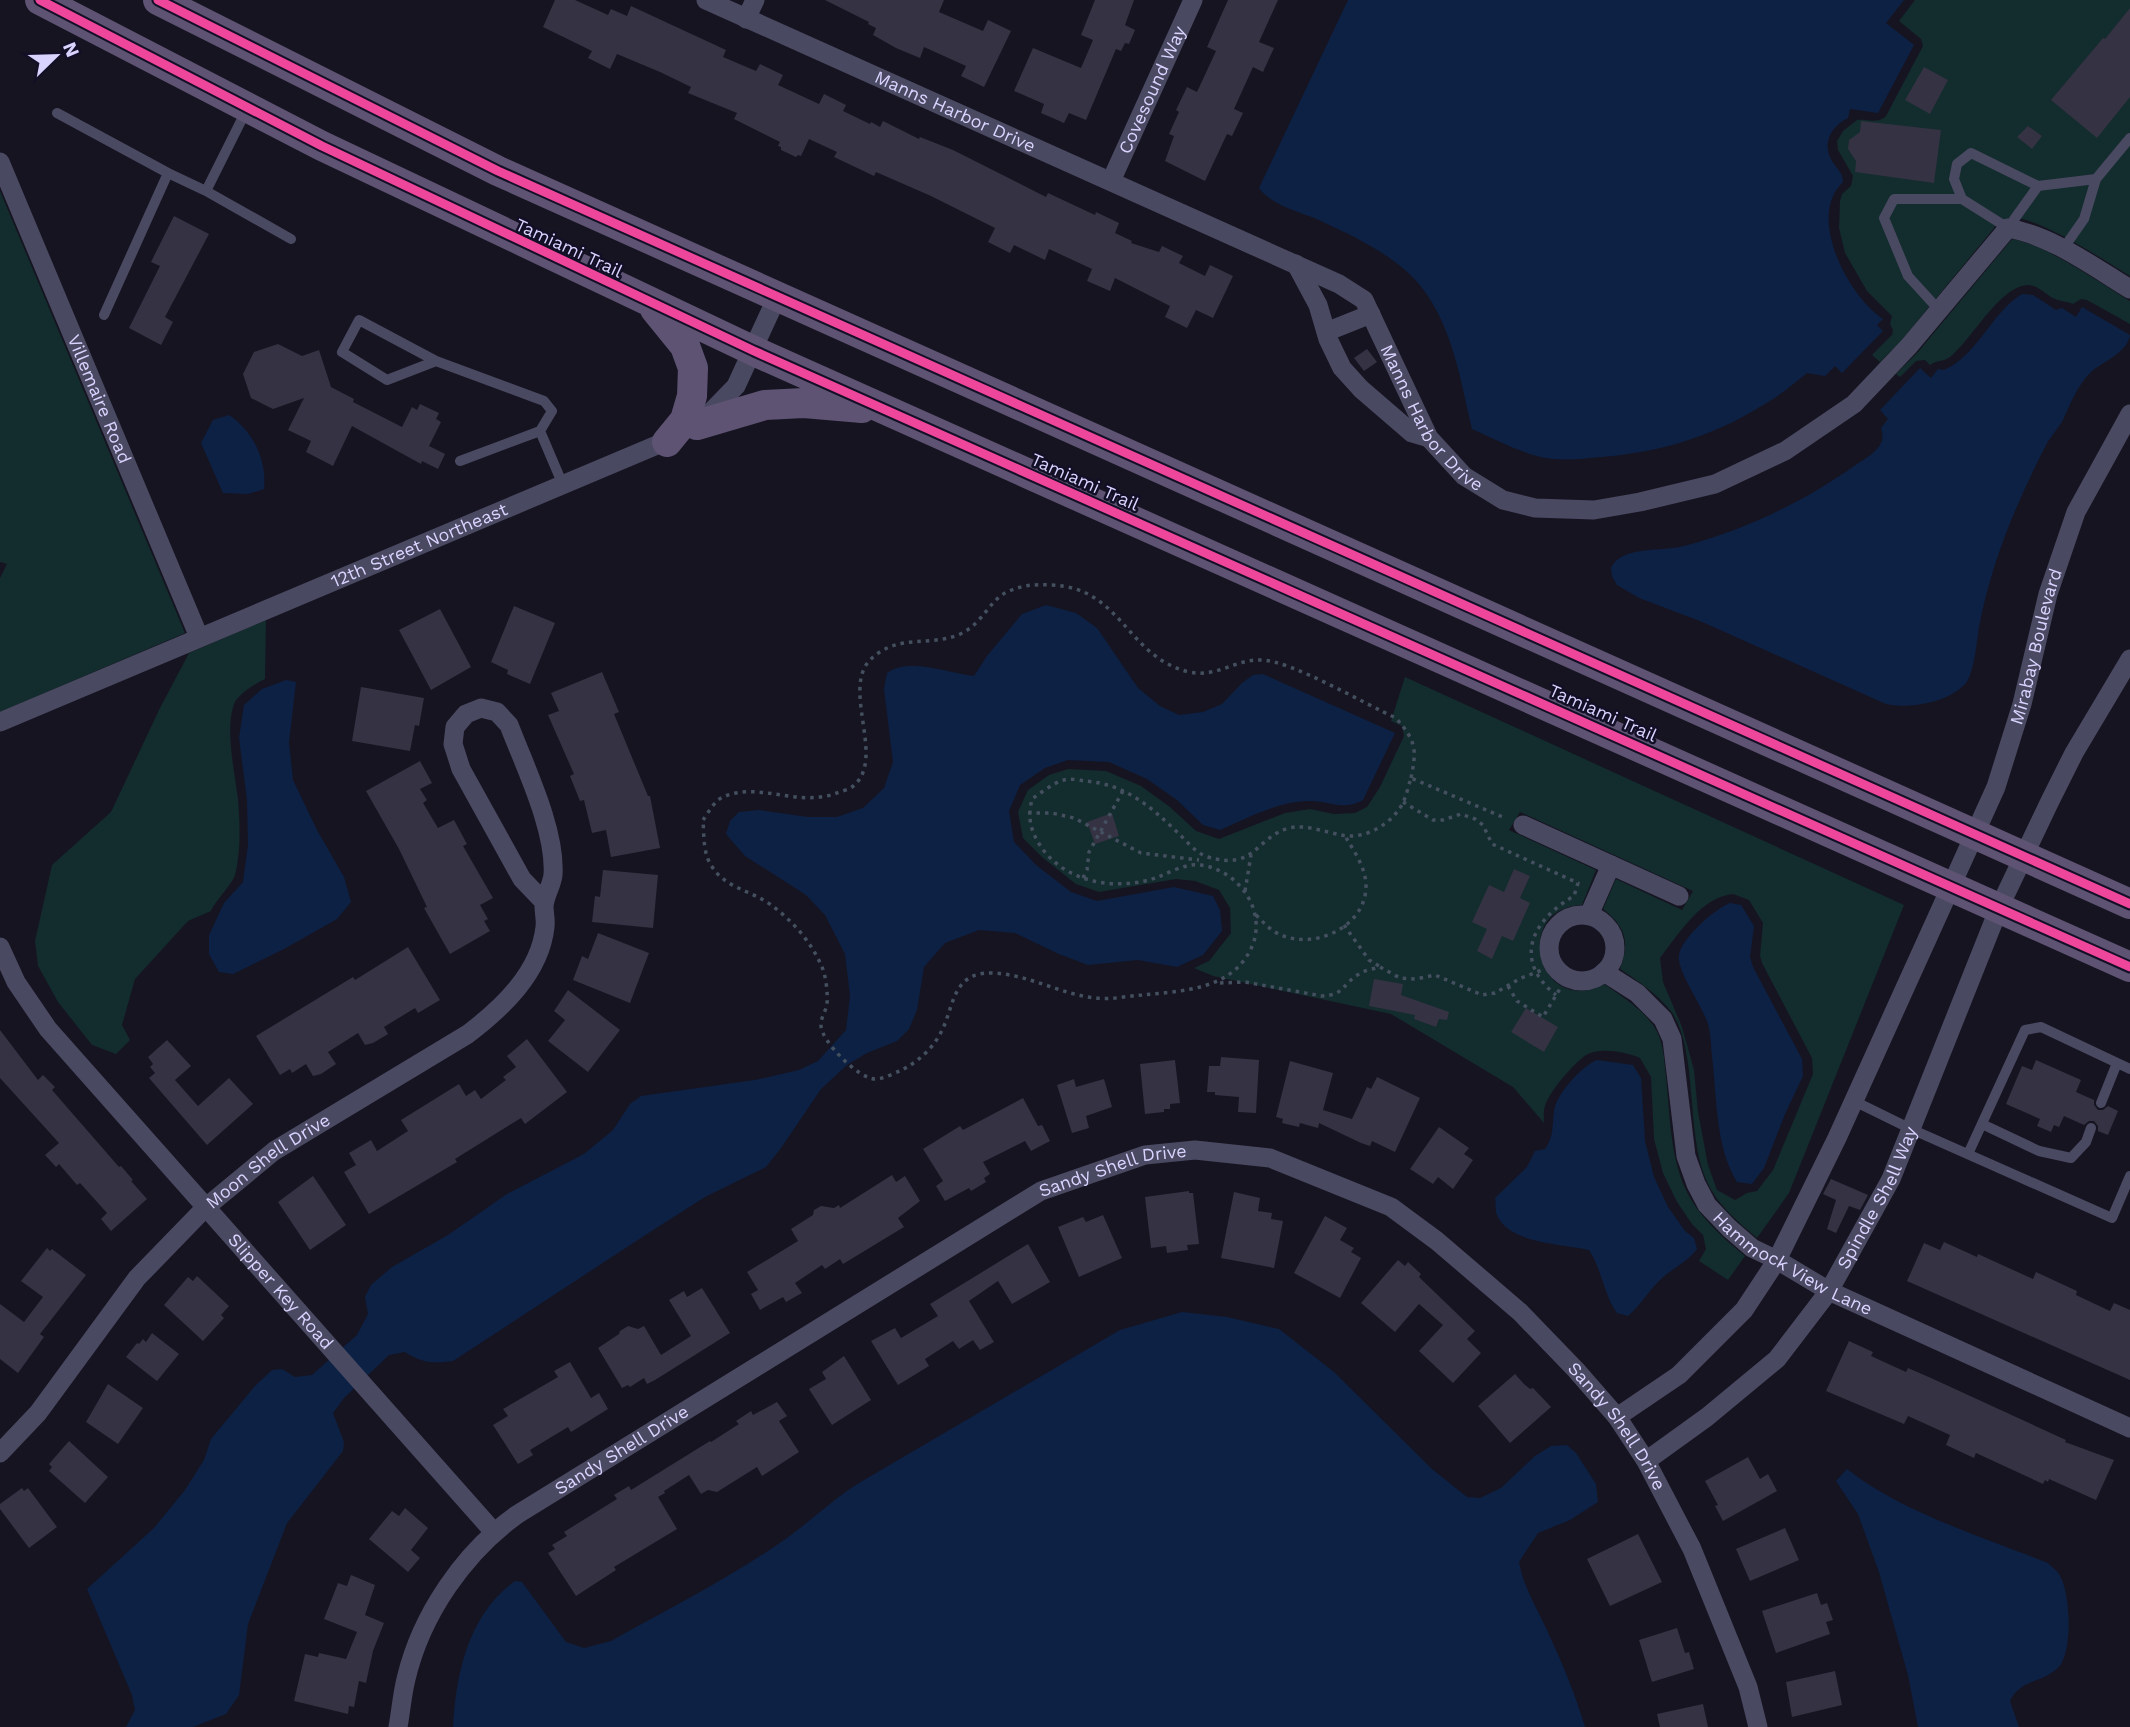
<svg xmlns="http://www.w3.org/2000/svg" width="2130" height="1727" font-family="'Work Sans',sans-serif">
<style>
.green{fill:#132c2d;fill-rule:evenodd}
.water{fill:#0d2144}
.building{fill:#343243}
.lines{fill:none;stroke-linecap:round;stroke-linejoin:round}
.path{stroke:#44505f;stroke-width:3.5;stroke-dasharray:3.5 5;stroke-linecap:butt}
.service{stroke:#4a4962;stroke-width:10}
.minor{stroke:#4a4962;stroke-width:19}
.primary{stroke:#5e5373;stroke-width:30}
.cycleway-casing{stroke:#130f26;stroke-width:13}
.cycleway{stroke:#ed469a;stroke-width:9}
.labels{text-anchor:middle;stroke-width:5;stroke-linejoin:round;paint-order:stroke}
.street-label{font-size:18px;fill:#d9d4ff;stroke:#130f26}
</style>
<rect width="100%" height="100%" fill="#161421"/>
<path class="green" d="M1915 0H2130V276C2105 261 2037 215 2010 218 2006 219 2003 221 1999 222L1901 341 1880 362 1872 355 1892 335 1893 330 1890 324 1892 316 1867 291 1845 253 1839 228 1840 201 1842 194 1851 186 1853 176 1838 150 1837 141 1843 131 1857 120C1868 119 1878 124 1886 116L1923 46 1921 39 1899 21Z
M0 191 185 633 0 712V578L7 564 0 562Z
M2012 239C2047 245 2098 282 2130 301V324L2087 300 2081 299 2073 304C2067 301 2063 302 2058 300 2047 297 2040 286 2029 285 2001 284 1971 341 1950 357 1943 362 1937 360 1930 365L1925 360 1916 361 1900 377 1896 374 1918 352Z
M266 620 265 679C256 683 240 693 235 702 224 726 235 773 238 799 240 823 241 852 235 875 233 883 216 900 211 911L188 921 135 979 122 1025 130 1040 116 1054 92 1045 58 1002 38 966 35 941 52 865 111 812 159 710 189 653Z
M1405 677 1904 905 1789 1193 1757 1238C1737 1221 1715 1203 1705 1177 1686 1131 1698 1045 1670 1010 1656 993 1638 981 1620 969 1630 942 1626 927 1603 909L1616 879 1682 910 1693 891 1520 812 1509 830 1596 870 1582 905C1510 908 1539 1019 1604 984 1621 996 1641 1008 1653 1025 1664 1040 1664 1059 1666 1077 1670 1114 1670 1154 1685 1188 1698 1216 1721 1236 1745 1256L1728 1280 1699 1261 1706 1249 1703 1235 1692 1224 1677 1202 1663 1173 1654 1139 1651 1077 1640 1058C1626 1052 1600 1047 1586 1055 1574 1063 1549 1092 1545 1106 1543 1111 1544 1118 1544 1123L1513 1087 1391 1014 1213 976 1194 968 1209 961 1231 933 1230 908 1219 890 1195 881 1176 879 1099 892 1076 884 1043 858 1023 838 1018 812 1028 790 1049 775 1068 769 1106 771 1141 786 1170 807 1196 831 1219 839 1285 813 1310 809 1334 814 1355 813 1367 807 1380 787 1404 736 1402 726 1391 721ZM1733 894 1749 900 1763 923 1760 956 1762 963 1812 1058 1813 1074 1773 1170 1757 1191 1747 1193 1735 1200 1717 1190 1708 1165 1698 1112 1694 1070 1682 1027 1663 982 1660 958C1678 935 1701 897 1733 894Z"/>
<path class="water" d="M1348 0H1904L1886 23 1914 45 1878 113 1850 109 1848 118C1830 127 1822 144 1832 161 1837 169 1843 173 1843 182 1806 216 1848 296 1883 319L1877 325 1883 331 1842 373 1835 366 1825 376 1807 373C1796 382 1785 391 1773 399 1719 434 1665 452 1601 457 1580 459 1558 462 1537 456 1515 450 1494 439 1472 429 1459 374 1450 308 1404 269 1380 249 1353 236 1325 223 1304 212 1274 208 1259 188Z
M2022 294 2033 295 2056 310 2062 308 2076 317 2082 307 2130 335C2127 354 2102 361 2089 374 2077 387 2070 404 2063 420 2058 429 2050 437 2045 447 2016 504 1991 563 1979 627 1977 640 1974 673 1966 683 1948 703 1910 709 1886 704L1700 621 1639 598 1617 585 1612 576 1611 568C1621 545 1663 552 1684 546 1744 531 1807 500 1857 464 1865 459 1878 451 1881 443 1884 437 1882 433 1881 428L1888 419 1880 410 1920 368 1931 378 1938 369 1944 370C1978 355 1991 313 2022 294Z
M229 415C253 431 267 460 264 489L248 494 223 493 201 443 213 420Z
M1046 605 1076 613 1097 628 1138 688 1160 706 1179 715 1203 712 1222 704 1242 683 1253 675 1263 674 1395 733 1363 800C1341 812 1331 800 1309 801 1279 801 1247 818 1220 830L1203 825 1177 800 1147 779 1109 762 1068 760 1045 768 1020 785 1009 811 1014 842 1036 865 1071 892 1097 901 1174 887 1213 896 1220 910 1222 931 1203 955 1177 967 1138 960 1088 965 1059 954 1015 933 979 930 945 943 924 967 917 1010 909 1029 897 1041 867 1053 847 1065 821 1089 781 1148 766 1167 705 1197 650 1232 453 1361C434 1364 422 1363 405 1352L389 1355 344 1398 333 1413 344 1442 343 1451 287 1523 248 1624 239 1695 226 1714 193 1727H126L135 1710 132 1695 87 1589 154 1528 185 1490 204 1460 211 1439 255 1386 272 1370 282 1369 295 1377 312 1375 357 1335 368 1314 365 1297 371 1285 392 1267 448 1235 507 1194 584 1154 613 1130 630 1104 641 1096 755 1080 799 1070 818 1061 846 1030 850 996 845 954 825 915 806 895 745 856 726 834 730 821 739 812 759 810 808 817H837L863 808 884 788 893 762 884 689 887 673C909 657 948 673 974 676L987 656 1022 614Z
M286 680 296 682 289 742 293 780 317 830 344 877 351 902 337 919 284 949 233 974 219 972 209 954V935L224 903 243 882 248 845 247 800 239 738 244 705 262 689Z
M1730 903 1741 905 1754 926 1750 957 1753 967 1802 1059 1803 1076 1785 1114 1764 1168 1752 1184 1737 1182C1715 1146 1717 1097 1712 1056 1711 1046 1711 1034 1708 1024 1703 1007 1676 970 1679 955 1681 939 1714 909 1730 903Z
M1597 1060 1633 1065 1641 1078 1645 1141 1654 1177 1668 1207 1685 1231 1694 1238 1697 1249C1687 1263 1670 1269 1658 1282 1647 1293 1640 1306 1628 1316L1617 1313C1604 1295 1602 1270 1589 1250 1564 1244 1509 1244 1497 1215 1495 1211 1496 1203 1495 1198L1527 1167 1535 1151 1545 1149C1554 1137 1552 1126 1554 1111 1556 1094 1582 1066 1597 1060Z
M1182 1312 1227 1317 1279 1329 1334 1372 1432 1469 1467 1497 1480 1498 1501 1488 1535 1456 1551 1446 1567 1445 1576 1453 1596 1484 1598 1502 1570 1520 1538 1533 1519 1562C1524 1590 1540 1613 1551 1639 1564 1667 1576 1697 1585 1727H453C456 1672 469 1614 515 1581L522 1582 566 1642 584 1648 611 1641C670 1608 732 1577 787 1538 812 1520 833 1499 859 1483L1120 1330Z
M1847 1469C1899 1511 1985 1538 2048 1563 2051 1567 2057 1570 2059 1574 2071 1592 2073 1654 2058 1668 2042 1683 2021 1679 2010 1701L2019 1727H1918L1908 1675 1879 1572 1858 1514 1836 1481Z"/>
<path class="building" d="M555 0H575L608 15 611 9 627 16 631 6 726 50 723 57 756 71 760 64 783 75 778 85 819 104 824 94 846 105 843 111 870 124 871 122 880 127 883 121 919 139 920 137 953 150 1046 197 1048 193 1095 215 1096 212 1119 223 1115 233 1132 241 1131 243 1159 252 1162 246 1183 256 1179 263 1205 276 1210 265 1233 276 1213 318 1196 310 1187 328 1165 317 1170 306 1115 278 1110 291 1087 281 1092 269 1049 249 1045 260 1014 245 1010 253 988 242 995 228 931 196 876 172 874 176 834 157 837 152 809 139 801 156 798 155 796 157 781 150V147L778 146 780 142 734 119 737 113 688 93 691 87 660 72 617 54 610 69 588 58 592 51 543 27Z
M825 0H944L939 12 983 31 988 20 1011 31 984 87 961 76 966 66 924 47 920 58 896 48 873 35 876 28 868 24 869 22Z
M1095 0H1134L1125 25 1135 30 1129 44 1125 43 1121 51 1116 49 1086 120 1069 113 1064 123 1041 113 1044 104 1014 91 1033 48 1081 68 1093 40 1081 35Z
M1228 0H1278L1259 42 1274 48 1263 72 1253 67 1234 109 1243 113 1232 136 1227 134 1205 181 1165 161 1174 136 1169 134 1179 112 1176 110 1187 87 1197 92 1216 51 1207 47Z
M2130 8V97L2097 138 2051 100 2103 38 2105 39Z
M1924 67 1948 80 1930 114 1905 100Z
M1861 121 1941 130 1934 183 1855 172 1856 161 1848 149 1849 140 1860 132Z
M2028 126 2042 136 2032 149 2017 137Z
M174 216 209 234 165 317 173 322 161 345 129 328 160 266 151 262Z
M278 344 302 356 319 350 331 387 354 399 353 402 402 427 412 407 417 410 420 404 439 413 436 419 441 422 429 446 445 454 438 469 422 461 421 464 352 426 333 466 306 452 311 441 288 430 304 398 273 409 251 398 243 374 254 352Z
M1367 349 1377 362 1364 371 1354 358Z
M514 606 555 623 530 684 507 674 508 670 491 662Z
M440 609 471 667 431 690 399 630Z
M602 672 619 712 614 714 648 796H650L660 848 611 857 606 830 592 833 584 800 580 801 570 776 574 774 548 715 559 711 551 693Z
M361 687 424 698 419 726 415 725 410 751 352 741Z
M420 761 432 783 420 789 427 800 423 803 438 828 454 820 467 844 463 846 493 898 480 905 488 919 484 921 490 931 450 954 424 908 427 907 399 849 366 791Z
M1112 813 1119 836 1095 844 1087 822Z
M1514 869 1530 876 1520 898 1530 903 1513 941 1502 936 1492 959 1477 951 1487 929 1472 922 1489 885 1504 892Z
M603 870 658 875 653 928 592 922 595 896 600 897Z
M598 933 649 953 630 1003 573 980 582 956 588 959Z
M408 947 440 1000 418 1013 415 1008 384 1027 388 1034 373 1043 365 1045 358 1033 328 1052 336 1064 321 1074 313 1076 306 1064 292 1073 290 1069 280 1075 256 1036 353 977 355 980Z
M1374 979 1403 984 1401 995 1449 1012 1447 1020 1439 1019 1436 1027 1414 1019 1415 1015 1369 1006Z
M568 990 620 1030 588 1072 548 1041 565 1020 554 1011Z
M1526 1008 1558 1027 1544 1052 1511 1032Z
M0 1030 38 1080 43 1075 55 1087 52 1090 119 1167 121 1166 133 1180 131 1181 147 1199 111 1231 101 1219 107 1213 80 1183 77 1185 59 1164 56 1167 45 1155 59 1143 0 1078Z
M527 1039 567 1092 525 1124 521 1118 455 1159 457 1162 369 1214 344 1172 356 1165 349 1153 371 1140 377 1151 408 1131 401 1120 459 1084 466 1096 475 1090 481 1099 506 1080 503 1077 516 1067 507 1056Z
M167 1040 191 1066 175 1080 198 1106 229 1078 253 1104 207 1145 149 1078 155 1073 150 1067 153 1064 148 1057Z
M1221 1057 1259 1060 1256 1113 1238 1112 1239 1097 1215 1095V1092H1207L1209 1066H1220Z
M1175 1060 1180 1103 1170 1104V1109H1164V1112L1145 1114 1140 1064Z
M2036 1060 2081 1080 2076 1092 2094 1100V1105L2098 1110H2103L2108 1106 2118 1111 2108 1135 2098 1131V1126L2094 1121H2089L2084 1125 2064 1116 2059 1127 2054 1125 2051 1132 2037 1126 2040 1119 2006 1104 2022 1066 2032 1070Z
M1290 1061 1333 1073 1323 1110 1352 1119 1367 1087 1371 1089 1377 1077 1420 1098 1395 1152 1372 1141 1370 1146 1361 1143 1319 1123 1318 1128 1300 1123 1299 1127 1282 1123 1283 1119 1276 1117Z
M1074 1079 1076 1087 1104 1079 1112 1107 1086 1116 1089 1128 1072 1133 1057 1085Z
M1023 1098 1038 1126 1042 1125 1050 1141 1031 1151 1025 1141 983 1162 990 1174 984 1178 986 1182 971 1191 969 1188 945 1201 936 1186 943 1181 923 1149 960 1126 963 1130Z
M1439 1127 1469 1148 1464 1154 1473 1160 1453 1189 1438 1177 1433 1184 1410 1169Z
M892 1175 896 1182 905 1176 920 1201 898 1218 904 1227 843 1264 840 1259 825 1269 822 1265 795 1283 802 1293 786 1302 783 1297 760 1310 751 1294 758 1290 747 1272 798 1241 791 1229 813 1215 814 1210 821 1206 834 1208 839 1205 840 1208Z
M313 1176 346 1225 310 1250 278 1202Z
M1831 1179 1868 1195 1860 1210 1849 1206 1836 1233 1827 1229 1836 1200 1823 1194Z
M1189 1191V1193H1193L1199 1244 1187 1245 1188 1250 1167 1253 1166 1246 1151 1248 1145 1197Z
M1234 1192 1260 1198 1258 1211 1272 1213 1271 1219 1283 1221 1274 1268 1221 1258Z
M1103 1215 1122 1258 1079 1277 1058 1227 1083 1217 1086 1222Z
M1325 1216 1347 1228 1340 1240 1354 1248 1351 1252 1361 1258 1340 1298 1294 1273Z
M1944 1242 1977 1257 1978 1254 2033 1279 2036 1272 2077 1291 2076 1295 2110 1311 2114 1303 2130 1310V1380L1907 1281 1924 1243 1940 1250Z
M1028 1244 1050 1282 1012 1304 998 1281 969 1301 994 1342 980 1350 973 1340 959 1349 953 1341 925 1359 929 1366 898 1385 871 1341 895 1328 901 1338 938 1316 930 1304Z
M47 1248 50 1251 52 1249 86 1275 40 1334 44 1337 18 1373 0 1359V1304L24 1322 43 1297 21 1281Z
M1398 1260 1405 1266 1408 1262 1421 1274 1419 1277 1475 1331 1467 1339 1481 1353 1453 1383 1419 1351 1443 1325 1419 1304 1395 1332 1361 1303Z
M197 1276 229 1306 221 1315 224 1318 203 1341 164 1305 188 1277 193 1281Z
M702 1288 730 1333 655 1380 647 1384 644 1378 630 1387 628 1385 622 1388 598 1348 619 1334 620 1331 628 1326 638 1329 644 1326 661 1355 691 1336 669 1300 684 1291 687 1297Z
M152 1333 179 1354 157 1381 126 1357 137 1343 139 1344 143 1339 146 1342Z
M1849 1341 1873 1352 1871 1356 1906 1372 1908 1368 1931 1378 2066 1440 2065 1442 2114 1460 2096 1500 2049 1479 2048 1482 2045 1480 2043 1484 1976 1453 1974 1458 1946 1445 1950 1435 1908 1416 1904 1424 1826 1391Z
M844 1356 871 1400 832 1425 809 1389 826 1379 822 1372Z
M570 1362 591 1398 599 1393 608 1409 571 1432 568 1427 530 1450 533 1455 518 1464 493 1425 508 1416 503 1409 558 1377 554 1371Z
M1515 1374 1524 1384 1530 1389 1533 1388 1551 1407 1510 1443 1478 1406Z
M108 1384 143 1408 118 1444 86 1422Z
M777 1402 787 1416 779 1421 799 1452 762 1476 757 1467 717 1492 708 1490 701 1494 689 1475 664 1491 665 1493 658 1497 677 1529 614 1567 616 1570 576 1596 548 1553 555 1549 552 1545 567 1536 564 1532 617 1499 614 1495 629 1486 631 1490 710 1441 711 1442 739 1424 736 1421 751 1411 753 1415Z
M69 1441 108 1477 85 1503 49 1471 52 1467 49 1464Z
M1748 1457 1760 1479 1768 1474 1777 1491 1723 1521 1715 1506 1718 1505 1705 1481Z
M22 1488 24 1491 28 1488 57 1527 29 1548 0 1509V1504Z
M405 1508 428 1528 411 1550 420 1558 408 1572 369 1539 392 1511 399 1516Z
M1785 1528 1799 1560 1750 1581 1736 1549Z
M1638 1534 1662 1582 1610 1606 1587 1559Z
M351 1575 375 1585 365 1615 384 1623 373 1651 366 1683 359 1681 354 1707 349 1706 348 1714 294 1701 305 1654 318 1657 319 1653 346 1659 357 1632 324 1619 338 1583 347 1586Z
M1817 1593 1821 1605 1827 1603 1833 1620 1826 1622 1830 1634 1776 1653 1762 1611Z
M1677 1628 1685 1653 1689 1652 1694 1669 1652 1682 1639 1640Z
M1835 1671 1842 1705 1792 1717 1786 1682Z
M1703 1704 1708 1727H1660L1657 1714Z"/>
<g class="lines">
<path class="path" d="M1411 778C1417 749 1416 741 1396 718 1365 704 1290 660 1261 660 1235 659 1217 678 1189 672 1126 657 1122 587 1051 585 1036 584 1023 585 1009 591 989 599 983 625 958 635 927 647 896 633 869 661 842 692 887 761 852 787 848 790 841 791 837 793 797 808 759 781 723 797 715 800 708 813 703 820 704 834 703 853 711 865 724 888 751 890 771 905 792 920 811 942 821 965 826 974 828 994 827 1004 826 1011 820 1019 821 1026 822 1042 859 1079 875 1079 884 1079 894 1073 902 1070 917 1062 930 1051 939 1036 955 1009 950 972 992 973 1028 974 1062 995 1096 998 1111 1000 1127 996 1142 995 1183 991 1235 990 1253 944 1266 908 1237 870 1201 865 1186 863 1171 872 1158 877 1120 891 1070 884 1044 851 1031 833 1027 820 1032 799 1042 792 1053 783 1064 780 1070 778 1079 780 1085 781 1124 784 1149 805 1176 831 1186 840 1195 853 1208 857 1255 871 1255 838 1289 828 1305 824 1325 832 1341 835 1363 840 1388 826 1400 808 1406 799 1408 787 1411 778L1505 818
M1403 802 1433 820H1443L1461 814 1475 819 1483 825 1492 844 1578 883 1574 896C1532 920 1512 960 1556 995
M1028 813H1052L1074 818 1141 853 1199 860
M1083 878 1087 870 1089 852 1124 789
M1245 891 1251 855
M1256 915C1264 923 1271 931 1281 935 1316 950 1366 926 1366 886 1366 868 1354 851 1345 836
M1344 925 1369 960 1379 966
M1220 983 1245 982 1322 996C1345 995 1342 984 1359 974 1365 970 1373 969 1380 967L1400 978 1416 979 1435 975 1482 995 1495 993 1521 978 1555 965
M1508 986 1517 1001 1543 1017 1567 977"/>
<path class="service" d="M247 109 206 191 291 239
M57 113 168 173 206 191
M1962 199 1954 179 1957 164 1971 153 2038 186
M2063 249 2084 219 2096 179 2130 138
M1939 310 1908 276 1884 218 1894 199H1962L2008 228 2038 186 2096 179
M104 315 168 173
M436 361 387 380 342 352 359 320 436 361 544 401 552 411 540 431 460 461
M540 431 563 485
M1854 1101 1911 1129 2112 1218 2130 1176
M2101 1103 2117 1063
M1982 1124 2039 1151 2071 1158 2086 1142 2091 1128
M1968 1154 2025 1030 2041 1027 2130 1069"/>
<g class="minor">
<path id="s1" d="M706 0 1339 284 1364 300 1429 438 1464 476 1503 500 1535 508 1594 510 1640 502 1715 484 1785 451 1854 404 1909 346 2008 228C2052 236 2092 266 2130 289"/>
<path d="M746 19 755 0"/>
<path id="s2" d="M0 162 199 637"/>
<path id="s3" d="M1111 181 1193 0"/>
<path d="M1296 264 1318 305 1328 339 1342 368 1361 389 1412 433 1429 438"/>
<path d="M1326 332 1371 314"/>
<path d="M704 419 736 386 777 297"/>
<path id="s4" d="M0 722 676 437"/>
<path d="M1523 825 1679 896"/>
<path d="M1589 915 1611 865"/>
<circle cx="1582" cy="948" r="33"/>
<path id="s5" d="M0 947 16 982 48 1029 493 1531"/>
<path id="s6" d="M1604 972 1637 993 1663 1019 1672 1039 1686 1156 1696 1184 1707 1205 1729 1228 1752 1248 1777 1260 1829 1291 2130 1428"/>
<path id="s7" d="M1617 1417 1679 1375 1744 1310 1777 1260 1837 1138 1996 787 2022 704 2048 594 2076 512 2130 414"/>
<path id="s8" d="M0 1453 38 1413 137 1278 205 1208 274 1151 468 1034C502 1008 540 973 545 927 546 920 544 913 544 906 545 895 552 885 553 875 556 830 525 767 509 725L497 712 481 708 466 714 455 727 453 744 461 769 522 879 544 902"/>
<path id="s9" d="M1646 1461 1707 1417 1777 1359 1829 1291 1891 1179 1999 908 2050 801 2074 753 2130 659"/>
<path id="s10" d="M398 1727C401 1711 402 1695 406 1679 421 1615 464 1552 518 1514L1041 1191 1145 1155 1195 1150 1270 1158 1391 1207 1437 1241 1520 1312 1576 1370 1617 1417 1646 1461 1692 1549 1748 1687 1758 1727"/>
</g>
<path class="primary" d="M40 0 322 146 754 351 2130 967
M158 0 498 171 2130 904
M655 309 685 346 693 368 692 396 685 420 667 442
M697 425 765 405 804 403 862 408"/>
<defs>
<path id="cycleway" d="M40 0 322 146 754 351 2130 967
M158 0 498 171 2130 904"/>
</defs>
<use href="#cycleway" class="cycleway-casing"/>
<use href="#cycleway" class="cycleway"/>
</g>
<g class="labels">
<g class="street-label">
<text dy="6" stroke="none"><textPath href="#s3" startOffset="100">Covesound Way</textPath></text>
<text dy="6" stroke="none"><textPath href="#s1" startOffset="273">Manns Harbor Drive</textPath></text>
<text transform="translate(569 248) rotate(25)" y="6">Tamiami Trail</text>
<text dy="6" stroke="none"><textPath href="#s2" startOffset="257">Villemaire Road</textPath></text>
<text dy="6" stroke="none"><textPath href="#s1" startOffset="861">Manns Harbor Drive</textPath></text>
<text transform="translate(1085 482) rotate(24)" y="6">Tamiami Trail</text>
<text dy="6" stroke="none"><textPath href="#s4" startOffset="455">12th Street Northeast</textPath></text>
<text dy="6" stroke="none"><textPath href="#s7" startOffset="894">Mirabay Boulevard</textPath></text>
<text transform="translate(1603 713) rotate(24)" y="6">Tamiami Trail</text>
<text dy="6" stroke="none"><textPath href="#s8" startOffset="399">Moon Shell Drive</textPath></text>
<text dy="6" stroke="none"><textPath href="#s10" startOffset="942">Sandy Shell Drive</textPath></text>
<text dy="6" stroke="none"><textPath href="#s9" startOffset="357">Spindle Shell Way</textPath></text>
<text dy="6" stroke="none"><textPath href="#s6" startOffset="374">Hammock View Lane</textPath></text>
<text dy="6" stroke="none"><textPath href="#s5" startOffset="446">Slipper Key Road</textPath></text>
<text dy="6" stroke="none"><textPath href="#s10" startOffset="1550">Sandy Shell Drive</textPath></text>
<text dy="6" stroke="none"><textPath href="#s10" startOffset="374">Sandy Shell Drive</textPath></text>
</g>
</g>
<g transform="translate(56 56) rotate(67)" stroke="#130f26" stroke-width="5" paint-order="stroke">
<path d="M0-5L12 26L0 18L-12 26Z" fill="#d9d4ff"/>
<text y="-10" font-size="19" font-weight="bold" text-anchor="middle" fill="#d9d4ff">N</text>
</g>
</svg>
